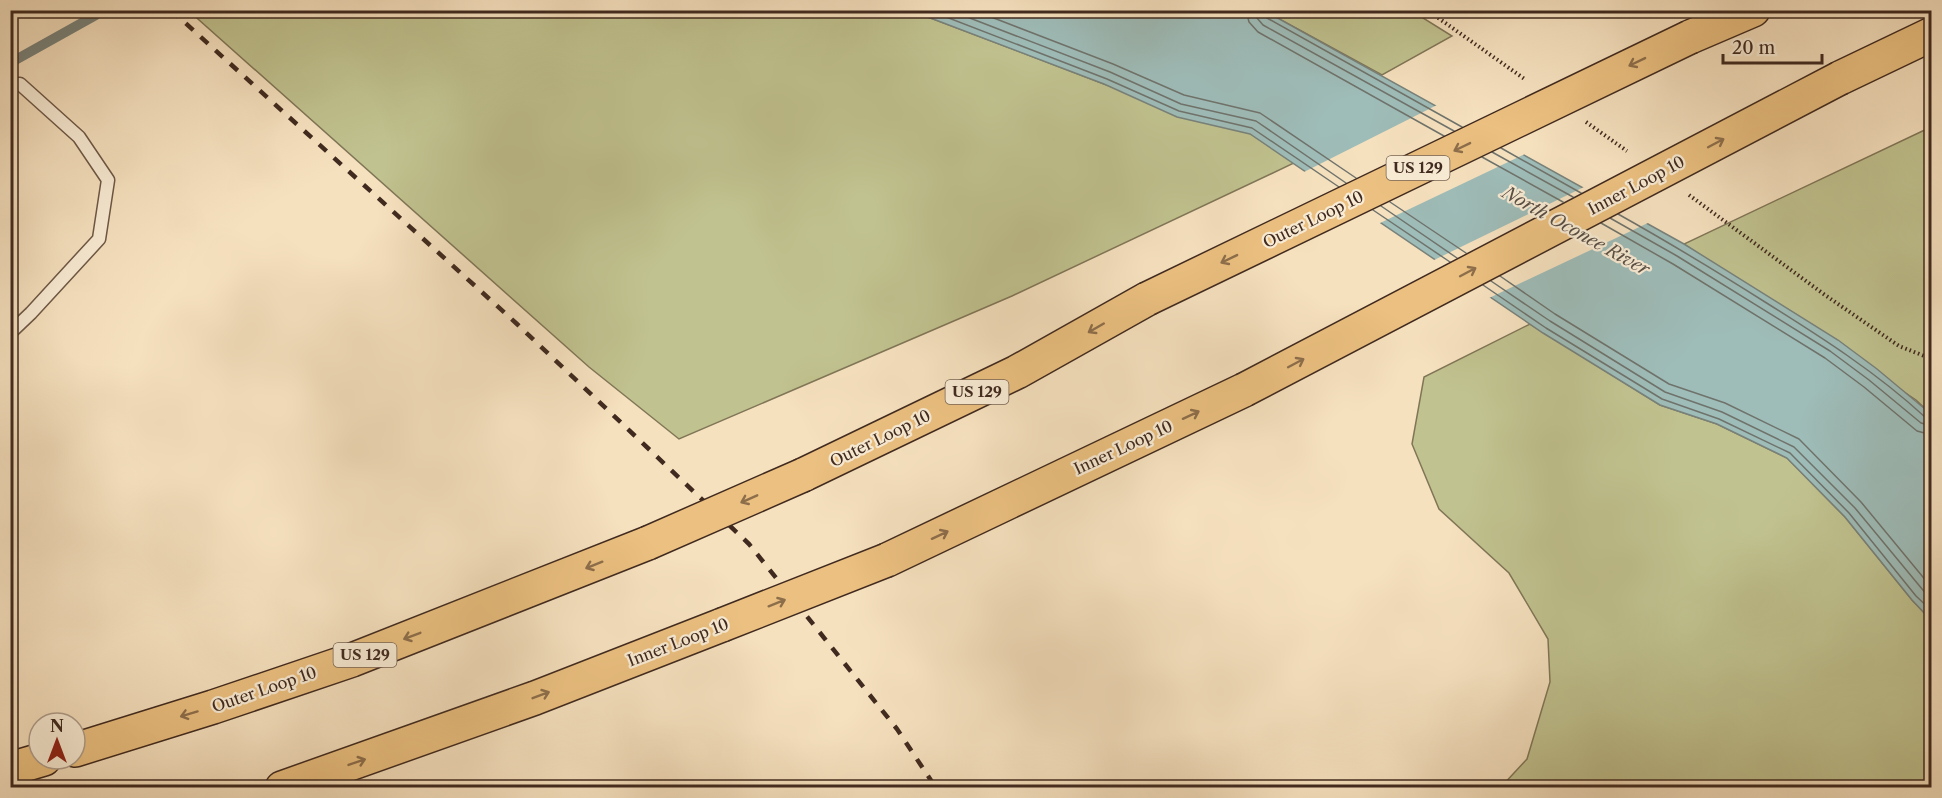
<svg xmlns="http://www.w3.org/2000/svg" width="1942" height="798" font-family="'Libre Caslon Text',serif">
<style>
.green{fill:#c0c28f;stroke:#807657;stroke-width:1.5}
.water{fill:#9ebcb8;stroke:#78827b;stroke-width:1.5}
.pier{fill:#f6e1bf}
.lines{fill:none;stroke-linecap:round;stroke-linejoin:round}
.shore{stroke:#6f736c;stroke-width:1.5}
.stream{stroke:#78827b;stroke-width:10}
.service-casing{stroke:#6e5847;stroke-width:15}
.motorway-casing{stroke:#402a1f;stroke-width:36}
.path{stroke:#402a1f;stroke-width:4;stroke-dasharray:1.5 3;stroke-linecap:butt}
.service{stroke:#f9ecd5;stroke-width:12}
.motorway{stroke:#ebc080;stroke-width:33}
.rail{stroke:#402a1f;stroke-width:4.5;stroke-dasharray:10 10;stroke-linecap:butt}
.motorway-bridge-casing{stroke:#402a1f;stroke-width:36;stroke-linecap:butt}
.motorway-bridge{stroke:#ebc080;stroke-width:33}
.oneway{stroke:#8d6e4b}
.labels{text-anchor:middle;stroke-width:4.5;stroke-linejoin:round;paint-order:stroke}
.shield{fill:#f9ecd5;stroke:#786456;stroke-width:1.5}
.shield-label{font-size:15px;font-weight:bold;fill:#402a1f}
.street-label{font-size:16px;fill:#402a1f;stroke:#f9ecd5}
.water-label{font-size:18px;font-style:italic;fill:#584e45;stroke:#f9ecd5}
</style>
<rect width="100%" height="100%" fill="#f6e1bf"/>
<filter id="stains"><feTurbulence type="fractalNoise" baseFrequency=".00333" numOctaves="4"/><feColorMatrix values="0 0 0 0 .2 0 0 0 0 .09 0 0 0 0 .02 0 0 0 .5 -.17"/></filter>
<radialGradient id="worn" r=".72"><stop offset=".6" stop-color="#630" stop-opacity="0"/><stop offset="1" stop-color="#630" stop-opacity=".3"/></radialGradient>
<path class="green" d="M189 11H912L1104 84 1250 133 1294 163 1012 296 679 439 589 367Z
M1265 11H1412L1452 36 1382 75Z
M1931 127V414L1916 400 1684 244Z
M1530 324 1660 405 1717 424 1787 458 1845 517 1912 600 1931 620V787H1501L1527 759 1550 682 1548 639 1509 573 1439 509 1412 444 1424 377Z"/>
<path class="water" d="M912 11H1265L1684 244 1838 340 1877 369 1931 414V620L1912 600 1845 517 1787 458 1717 424 1660 405 1543 333 1250 134 1177 117 1104 84Z"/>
<path class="pier" d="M1439 104 1527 153 1378 224 1302 173Z
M1586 186 1650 222 1487 299 1432 261Z"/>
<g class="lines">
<path class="shore" d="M928 10 1107 79 1179 111 1252 128 1339 187
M949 10 1110 72 1181 104 1256 121 1346 183
M973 10 1113 64 1184 95 1260 113 1356 178
M1246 10 1249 22 1258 32 1444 136
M1256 10 1257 18 1263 25 1454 131
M1263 10 1267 18 1462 127
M1501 148 1581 193
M1492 152 1573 197
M1482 157 1563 202
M1390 202 1466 253
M1381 206 1457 258
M1373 210 1450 262
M1618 214C1668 242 1716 271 1765 302 1821 337 1876 372 1925 417L1932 418
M1610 218 1677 256 1830 351 1869 380 1921 423 1932 426
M1601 223 1673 264 1825 358 1864 387 1917 431 1932 435
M1500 276 1555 314 1669 384 1725 403 1799 439 1861 502 1932 588
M1491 281 1550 321 1665 392 1722 412 1794 447 1855 508 1932 601
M1483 285 1546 328 1662 399 1719 419 1790 453 1849 513 1916 596 1932 611"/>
<path class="stream" d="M10 63 96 15"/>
<defs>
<path id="service" d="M10 85 20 84 79 137 108 180 99 239 31 313 10 333"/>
<path id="motorway" d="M1690 37 1753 10
M1840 78 1932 34
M803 475 1017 372 1147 299
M887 560 1244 390
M75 750 213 707 352 660 648 543
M10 769 44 759
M282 788 535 698 722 625"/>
</defs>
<use href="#service" class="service-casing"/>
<use href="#motorway" class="motorway-casing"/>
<path class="path" d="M1427 10 1526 80
M1586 122 1627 151
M1689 195 1825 295 1899 346 1932 359"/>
<use href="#service" class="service"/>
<use href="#motorway" class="motorway"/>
<path class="rail" d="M171 10 517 324 749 544 897 729 936 788"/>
<defs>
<path id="motorway-bridge" d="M1147 299 1690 37
M1244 390 1840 78
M648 543 803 475
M722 625 887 560"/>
</defs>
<use href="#motorway-bridge" class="motorway-bridge-casing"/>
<use href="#motorway-bridge" class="motorway-bridge"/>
</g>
<defs><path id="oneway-shaft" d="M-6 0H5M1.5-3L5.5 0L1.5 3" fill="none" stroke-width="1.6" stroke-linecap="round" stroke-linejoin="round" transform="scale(1.5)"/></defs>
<g class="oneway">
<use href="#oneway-shaft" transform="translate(1637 62) rotate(154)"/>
<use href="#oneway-shaft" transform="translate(1716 143) rotate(-28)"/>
<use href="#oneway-shaft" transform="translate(1462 147) rotate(154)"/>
<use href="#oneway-shaft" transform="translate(1229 259) rotate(154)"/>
<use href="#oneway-shaft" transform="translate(1468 272) rotate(-28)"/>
<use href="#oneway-shaft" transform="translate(1096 328) rotate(150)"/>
<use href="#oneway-shaft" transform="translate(1296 363) rotate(-28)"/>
<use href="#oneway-shaft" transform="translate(1191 415) rotate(-25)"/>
<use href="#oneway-shaft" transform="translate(749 499) rotate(156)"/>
<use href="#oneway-shaft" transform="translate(940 535) rotate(-25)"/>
<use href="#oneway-shaft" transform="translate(594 565) rotate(158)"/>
<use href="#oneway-shaft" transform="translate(777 603) rotate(-22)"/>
<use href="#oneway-shaft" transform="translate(412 636) rotate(159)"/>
<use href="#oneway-shaft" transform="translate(541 695) rotate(-21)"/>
<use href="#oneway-shaft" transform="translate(189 714) rotate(163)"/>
<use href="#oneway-shaft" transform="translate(357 762) rotate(-19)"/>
</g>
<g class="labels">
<g class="shield">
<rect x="1386.5" y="156" width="63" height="24" rx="4.5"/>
<rect x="945.5" y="380" width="63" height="24" rx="4.5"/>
<rect x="333.5" y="643" width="63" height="24" rx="4.5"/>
</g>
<g class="shield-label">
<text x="1418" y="173">US 129</text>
<text x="977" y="397">US 129</text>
<text x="365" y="660">US 129</text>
</g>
<g class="street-label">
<text transform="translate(1636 185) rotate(-28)" y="6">Inner Loop 10</text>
<text transform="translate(1313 219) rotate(-26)" y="6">Outer Loop 10</text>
<text transform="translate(880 438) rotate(-26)" y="6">Outer Loop 10</text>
<text transform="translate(1123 447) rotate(-25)" y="6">Inner Loop 10</text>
<text transform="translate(678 642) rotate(-21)" y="6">Inner Loop 10</text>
<text transform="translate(264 689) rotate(-19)" y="6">Outer Loop 10</text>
</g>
<g class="water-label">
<text transform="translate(1576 231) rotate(29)" y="6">North Oconee River</text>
</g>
</g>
<rect width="1942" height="798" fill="none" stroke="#f6e1bf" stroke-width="36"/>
<rect x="12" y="12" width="1918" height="774" fill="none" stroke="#402a1f" stroke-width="3"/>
<rect x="18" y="18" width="1906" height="762" fill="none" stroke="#402a1f" stroke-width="1.5"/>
<g transform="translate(57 741)"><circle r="28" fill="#f9ecd5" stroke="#af9e8c" stroke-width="1.5"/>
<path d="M0-4.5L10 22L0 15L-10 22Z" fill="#8f2418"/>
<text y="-9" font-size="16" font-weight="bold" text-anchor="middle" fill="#402a1f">N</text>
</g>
<path d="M1723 54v9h99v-9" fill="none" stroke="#402a1f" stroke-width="3"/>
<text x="1732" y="54" font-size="18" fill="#402a1f" stroke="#f9ecd5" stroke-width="4.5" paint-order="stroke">20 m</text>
<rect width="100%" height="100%" filter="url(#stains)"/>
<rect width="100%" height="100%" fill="url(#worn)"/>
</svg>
